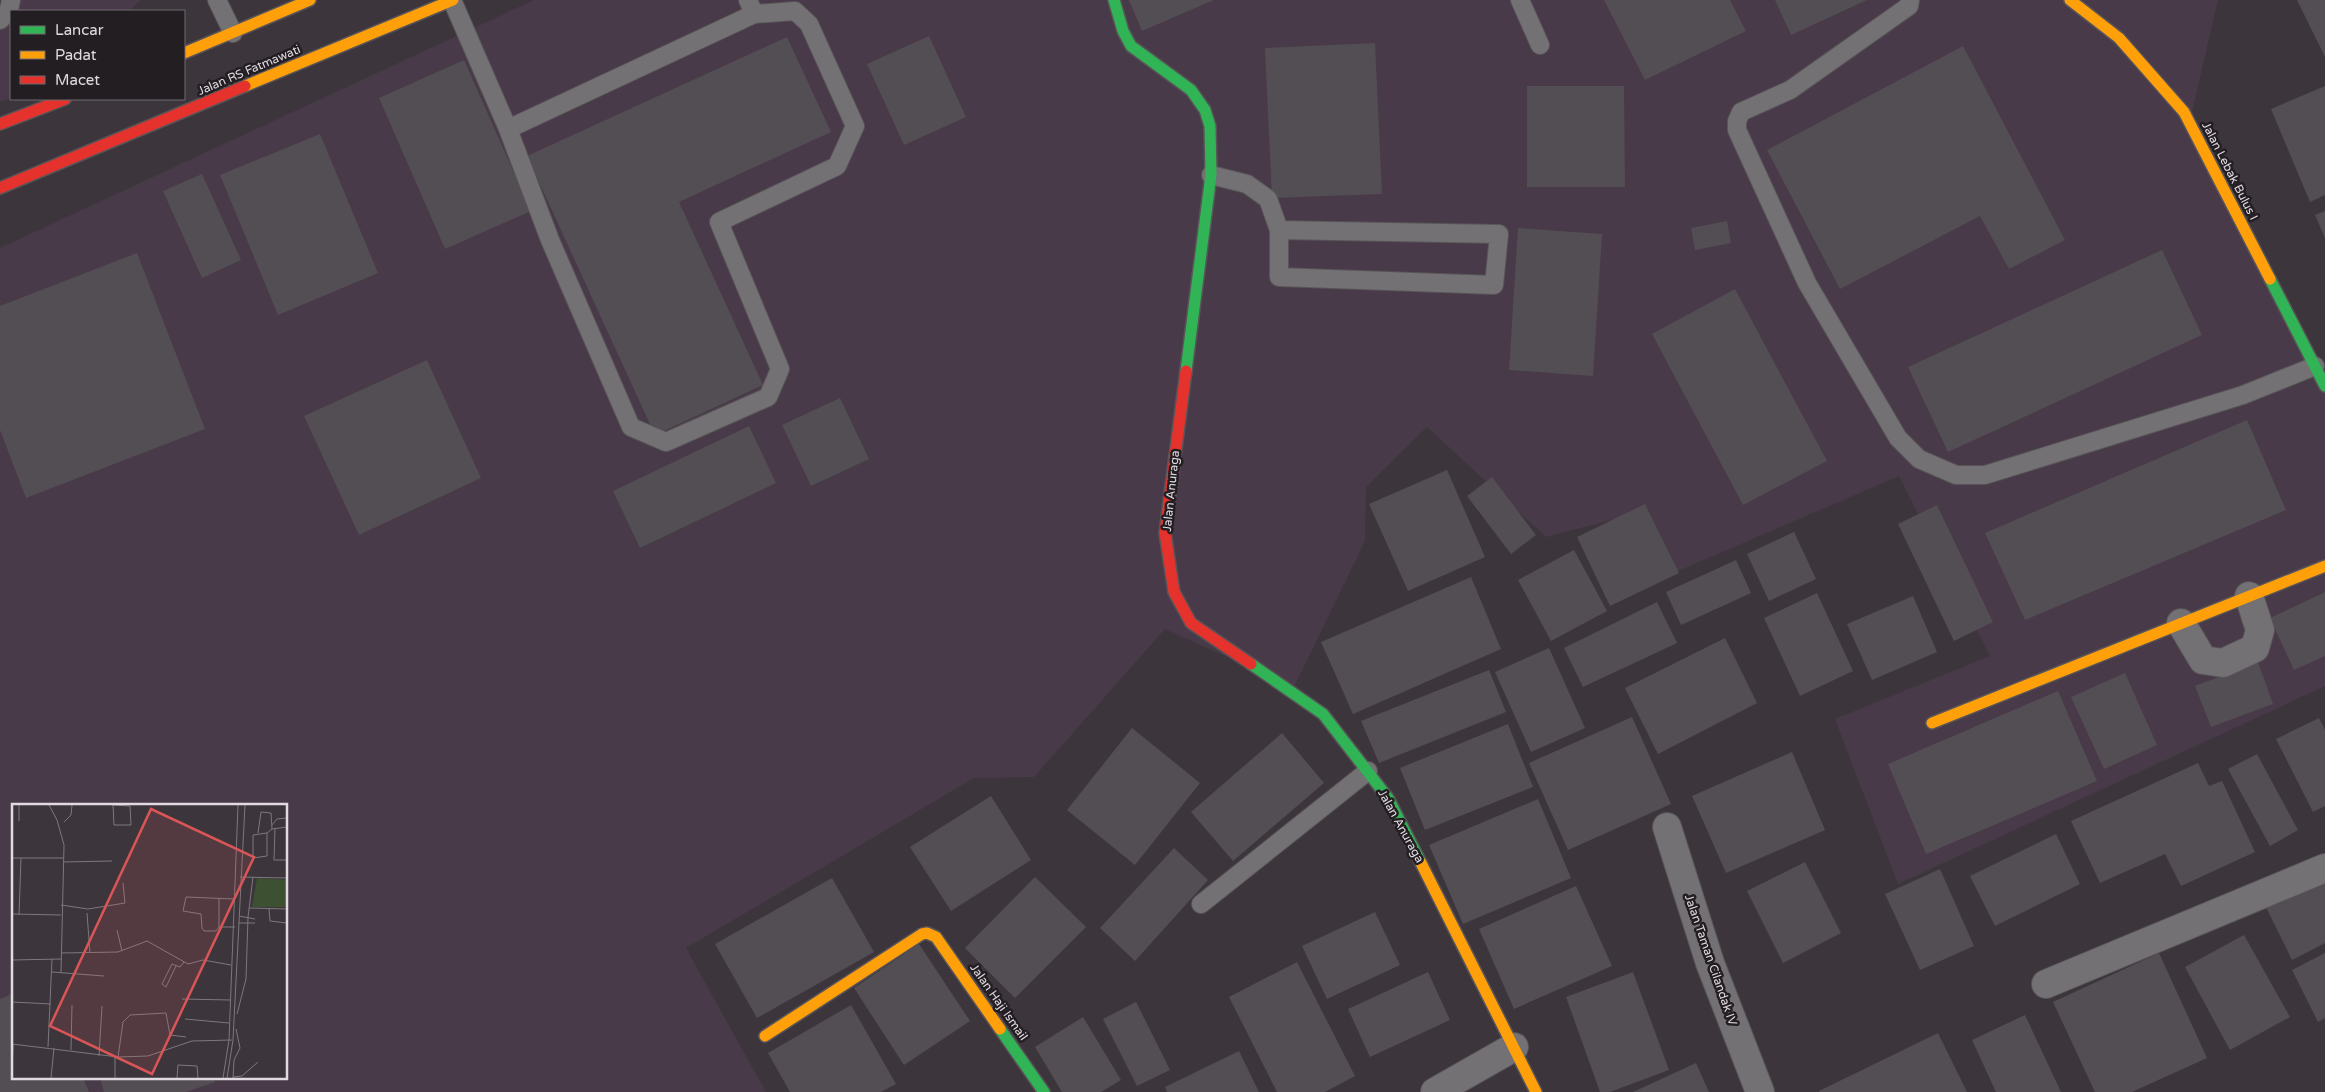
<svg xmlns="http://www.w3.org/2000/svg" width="2325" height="1092" font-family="'Varela Round',sans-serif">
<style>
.built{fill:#483a48;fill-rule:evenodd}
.building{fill:#534e53}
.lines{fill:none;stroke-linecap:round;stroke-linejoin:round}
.lane-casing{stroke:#585458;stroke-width:20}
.street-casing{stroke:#585458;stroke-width:30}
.fast-casing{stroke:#585458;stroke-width:14}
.slow-casing{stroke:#585458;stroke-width:14}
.jam-casing{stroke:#585458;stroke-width:14}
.lane{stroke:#747174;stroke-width:18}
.street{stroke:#747174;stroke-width:28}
.fast{stroke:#30b455;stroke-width:11}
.slow{stroke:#ff9f0a;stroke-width:11}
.jam{stroke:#e5322d;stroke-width:11}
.labels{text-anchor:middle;stroke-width:5;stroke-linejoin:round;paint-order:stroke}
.street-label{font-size:12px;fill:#e1dbe1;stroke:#221e22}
.inset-road{fill:none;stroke:#7e787e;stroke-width:1}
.view{fill:#d95556;fill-opacity:0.15;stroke:#d95556;stroke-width:2.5}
.inset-edge{fill:none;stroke:#e1dbe1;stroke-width:2.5}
</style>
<rect width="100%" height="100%" fill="#3c363c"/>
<path class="built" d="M0 0H141L129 11H11V98L0 102Z
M534 0H2218L2192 112 2325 389V686L1898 884 1835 719 1990 656 1899 476 1655 581 1634 514 1546 537 1427 427 1366 487 1365 541 1294 687 1165 629 1034 777 974 778 686 948 766 1092H0V248ZM14 806H286V1078H14Z"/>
<path class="building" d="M1129 0H1214L1142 31Z
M1604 0H1730L1746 31 1645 80Z
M1775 0H1867L1791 35Z
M2297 0H2325V57Z
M929 36 966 117 904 145 867 64Z
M787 37 831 132 679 202 763 385 655 435 527 156Z
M1375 43 1382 194 1272 198 1265 48Z
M1963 46 2065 240 2009 269 1980 216 1840 289 1767 150Z
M464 60 531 211 445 249 379 98Z
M1527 86H1624L1625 187H1527Z
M2325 86V195L2310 202 2271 109Z
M320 134 378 273 278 315 220 175Z
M202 174 241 260 202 278 163 191Z
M2325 211V238L2315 215Z
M1727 221 1731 243 1695 250 1691 228Z
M1518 228 1602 234 1593 376 1509 370Z
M2162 250 2202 335 1948 452 1908 367Z
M137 253 205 429 26 498 0 430V306Z
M1735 289 1827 461 1743 505 1652 334Z
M427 360 481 478 359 535 304 416Z
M840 398 869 459 811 486 782 425Z
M2247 420 2286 510 2025 620 1985 533Z
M749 426 776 483 640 548 613 491Z
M1447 470 1485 557 1408 591 1369 504Z
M1492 477 1536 535 1511 554 1467 496Z
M1645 504 1679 573 1610 606 1577 537Z
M1937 505 1993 622 1954 641 1898 524Z
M1794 532 1816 579 1769 601 1747 554Z
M1574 550 1607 611 1551 641 1518 580Z
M1736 560 1751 593 1681 625 1666 592Z
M1471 577 1501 649 1353 714 1321 642Z
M2325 592V656L2294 670 2270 618Z
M1817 593 1853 671 1800 696 1764 618Z
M1913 596 1937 652 1872 680 1847 624Z
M1657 602 1677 643 1583 687 1564 648Z
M1725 638 1757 703 1658 754 1625 688Z
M1549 648 1585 728 1531 752 1495 672Z
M2258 662 2273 704 2211 727 2195 686Z
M1489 670 1506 712 1379 763 1361 721Z
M2125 673 2157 745 2104 769 2071 697Z
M2058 691 2097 781 1926 854 1888 764Z
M1632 717 1671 804 1568 850 1529 763Z
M2319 718 2325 730V806L2313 812 2276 739Z
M1508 724 1533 787 1425 830 1400 768Z
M1132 728 1200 783 1135 865 1067 810Z
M1282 733 1324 783 1233 861 1191 812Z
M1792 752 1825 830 1726 873 1692 796Z
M2257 754 2298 830 2270 846 2228 769Z
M2198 763 2209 786 2222 781 2255 852 2181 886 2165 854 2100 883 2071 821Z
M991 796 1031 860 951 911 910 847Z
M1538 799 1571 878 1463 924 1429 845Z
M2056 834 2080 884 1995 926 1970 876Z
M1174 848 1208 880 1135 961 1100 928Z
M1805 862 1841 933 1783 963 1747 891Z
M1940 869 1974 946 1920 970 1885 894Z
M2325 873V943L2292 960 2264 903Z
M1035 877 1086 927 1015 998 965 948Z
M832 878 874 952 757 1018 715 944Z
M1576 886 1612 966 1514 1009 1479 929Z
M1375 912 1400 965 1327 999 1302 946Z
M2244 935 2290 1017 2230 1050 2185 967Z
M919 944 970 1021 904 1065 854 988Z
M2159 953 2207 1058 2132 1092H2095L2053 1002Z
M2325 953V1018L2318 1022 2292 970Z
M1297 962 1355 1076 1325 1092H1277L1229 997Z
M1428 972 1450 1020 1370 1057 1348 1009Z
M1633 972 1669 1070 1610 1092H1600L1566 997Z
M14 993V1078H83L89 1092H0V999Z
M1136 1002 1170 1070 1137 1086 1103 1019Z
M851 1005 896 1084 881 1092H790L768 1053Z
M2025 1015 2061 1092H1996L1972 1040Z
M1083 1017 1121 1080 1101 1092H1062L1035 1047Z
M1938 1033 1967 1092H1820L1819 1091Z
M1239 1051 1259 1092H1167L1165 1087Z
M1696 1063 1709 1092H1633Z
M100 1078H213L215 1082 186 1092H104Z"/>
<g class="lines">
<defs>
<path id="lane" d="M217 0 233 33
M452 0 508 129 550 240 631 427 666 442 768 397 780 369 719 222 837 166 855 126 809 24 795 11 754 14 508 129
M748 0 754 14
M1520 0 1540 45
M1910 0 1909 6 1790 90 1741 112 1737 121V130L1807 283 1898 438 1919 459 1956 475H1985L2243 395 2315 366
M0 20 9 10 11 0
M1211 175 1247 184 1268 199 1279 230V277L1494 285 1499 234 1279 230
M1201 904 1368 771"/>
<path id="street" d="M2181 623 2203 660 2223 663 2255 648 2260 630 2249 596
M1667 827 1710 963 1760 1092
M2046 984 2325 868
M1435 1092 1514 1047"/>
<path id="fast" d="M1114 0 1123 31 1131 46 1191 90 1205 110 1210 126 1211 175 1186 371
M2270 279 2325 386
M1251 664 1323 714 1388 798 1421 863
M1000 1029 1044 1092"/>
<path id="slow" d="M2070 0 2119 38 2184 112 2270 279
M184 53 310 0
M245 86 453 0
M1932 723 2325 566
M1421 863 1536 1092
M765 1036 922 934 927 933 936 937 1000 1029"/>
<path id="jam" d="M0 124 65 99
M0 188 245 86
M1186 371 1165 533 1174 592 1191 623 1251 664"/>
</defs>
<use href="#lane" class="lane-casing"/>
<use href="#street" class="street-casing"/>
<use href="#fast" class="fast-casing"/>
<use href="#slow" class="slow-casing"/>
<use href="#jam" class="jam-casing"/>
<use href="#lane" class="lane"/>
<use href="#street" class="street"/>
<use href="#fast" class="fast"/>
<use href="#slow" class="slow"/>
<use href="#jam" class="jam"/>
</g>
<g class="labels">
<g class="street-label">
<text transform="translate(249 70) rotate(-23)" y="4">Jalan RS Fatmawati</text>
<text transform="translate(2230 171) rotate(63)" y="4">Jalan Lebak Bulus I</text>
<text transform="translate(1171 491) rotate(-84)" y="4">Jalan Anuraga</text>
<text transform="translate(1401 826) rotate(61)" y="4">Jalan Anuraga</text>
<text transform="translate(1711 960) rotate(71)" y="4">Jalan Taman Cilandak IV</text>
<text transform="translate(999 1002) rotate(55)" y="4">Jalan Haji Ismail</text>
</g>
</g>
<g transform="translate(12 804)">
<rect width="275" height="275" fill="#3c363c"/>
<path d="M245 74 275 76V103H240Z" fill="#3e5032"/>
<path class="inset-road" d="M37 1 45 16 52 41 49 169M101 1 118 2 119 21H102ZM7 17V1M52 18 59 11 60 1M260 21 265 15 275 14M263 24 262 56H275M246 29 249 8 259 9 260 25M255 29 241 31V54L255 52V29L260 25 275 23M0 54H51M51 58 100 57M228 73 275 74M207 95V123L204 127H192L190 124 189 110 171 107 174 93 222 95M49 101 76 105 113 99 111 79M237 104 275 105M257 105 258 117 275 119M75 109 78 149M0 110 49 111M7 111 9 54M227 112 243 115M227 119H243M207 123H223M105 126 110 147M49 149 106 148 135 137 176 160 191 156 219 161M0 156 49 155M164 162 154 183 150 180 160 160 168 163 172 158M40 168 92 172M170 195 218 196M0 198 39 200M225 210 234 175 236 113 241 73M173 215 217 219M0 240 106 253 136 252 180 237 220 236M36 243 40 155M59 246 60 201M87 252 90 202M103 253V274M106 253 111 218 118 211 154 209 158 231 174 233M221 273 230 272 246 258M0 274 1 240M39 274 42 244M165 274 166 261 185 262 186 274M211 274 217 236 226 1M215 274 221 236 233 1M221 274 222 256 228 244 224 225"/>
<path class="view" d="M139 5 242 53 140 270 38 222Z"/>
<rect width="275" height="275" class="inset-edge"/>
</g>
<rect x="10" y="10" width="175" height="90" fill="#221e22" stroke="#6e6a6e"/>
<rect x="20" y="26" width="25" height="8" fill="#30b455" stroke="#6e6a6e"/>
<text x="55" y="35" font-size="15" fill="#e1dbe1">Lancar</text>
<rect x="20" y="51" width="25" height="8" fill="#ff9f0a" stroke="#6e6a6e"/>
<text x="55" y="60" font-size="15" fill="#e1dbe1">Padat</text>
<rect x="20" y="76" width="25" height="8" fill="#e5322d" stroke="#6e6a6e"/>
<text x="55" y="85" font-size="15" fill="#e1dbe1">Macet</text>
</svg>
